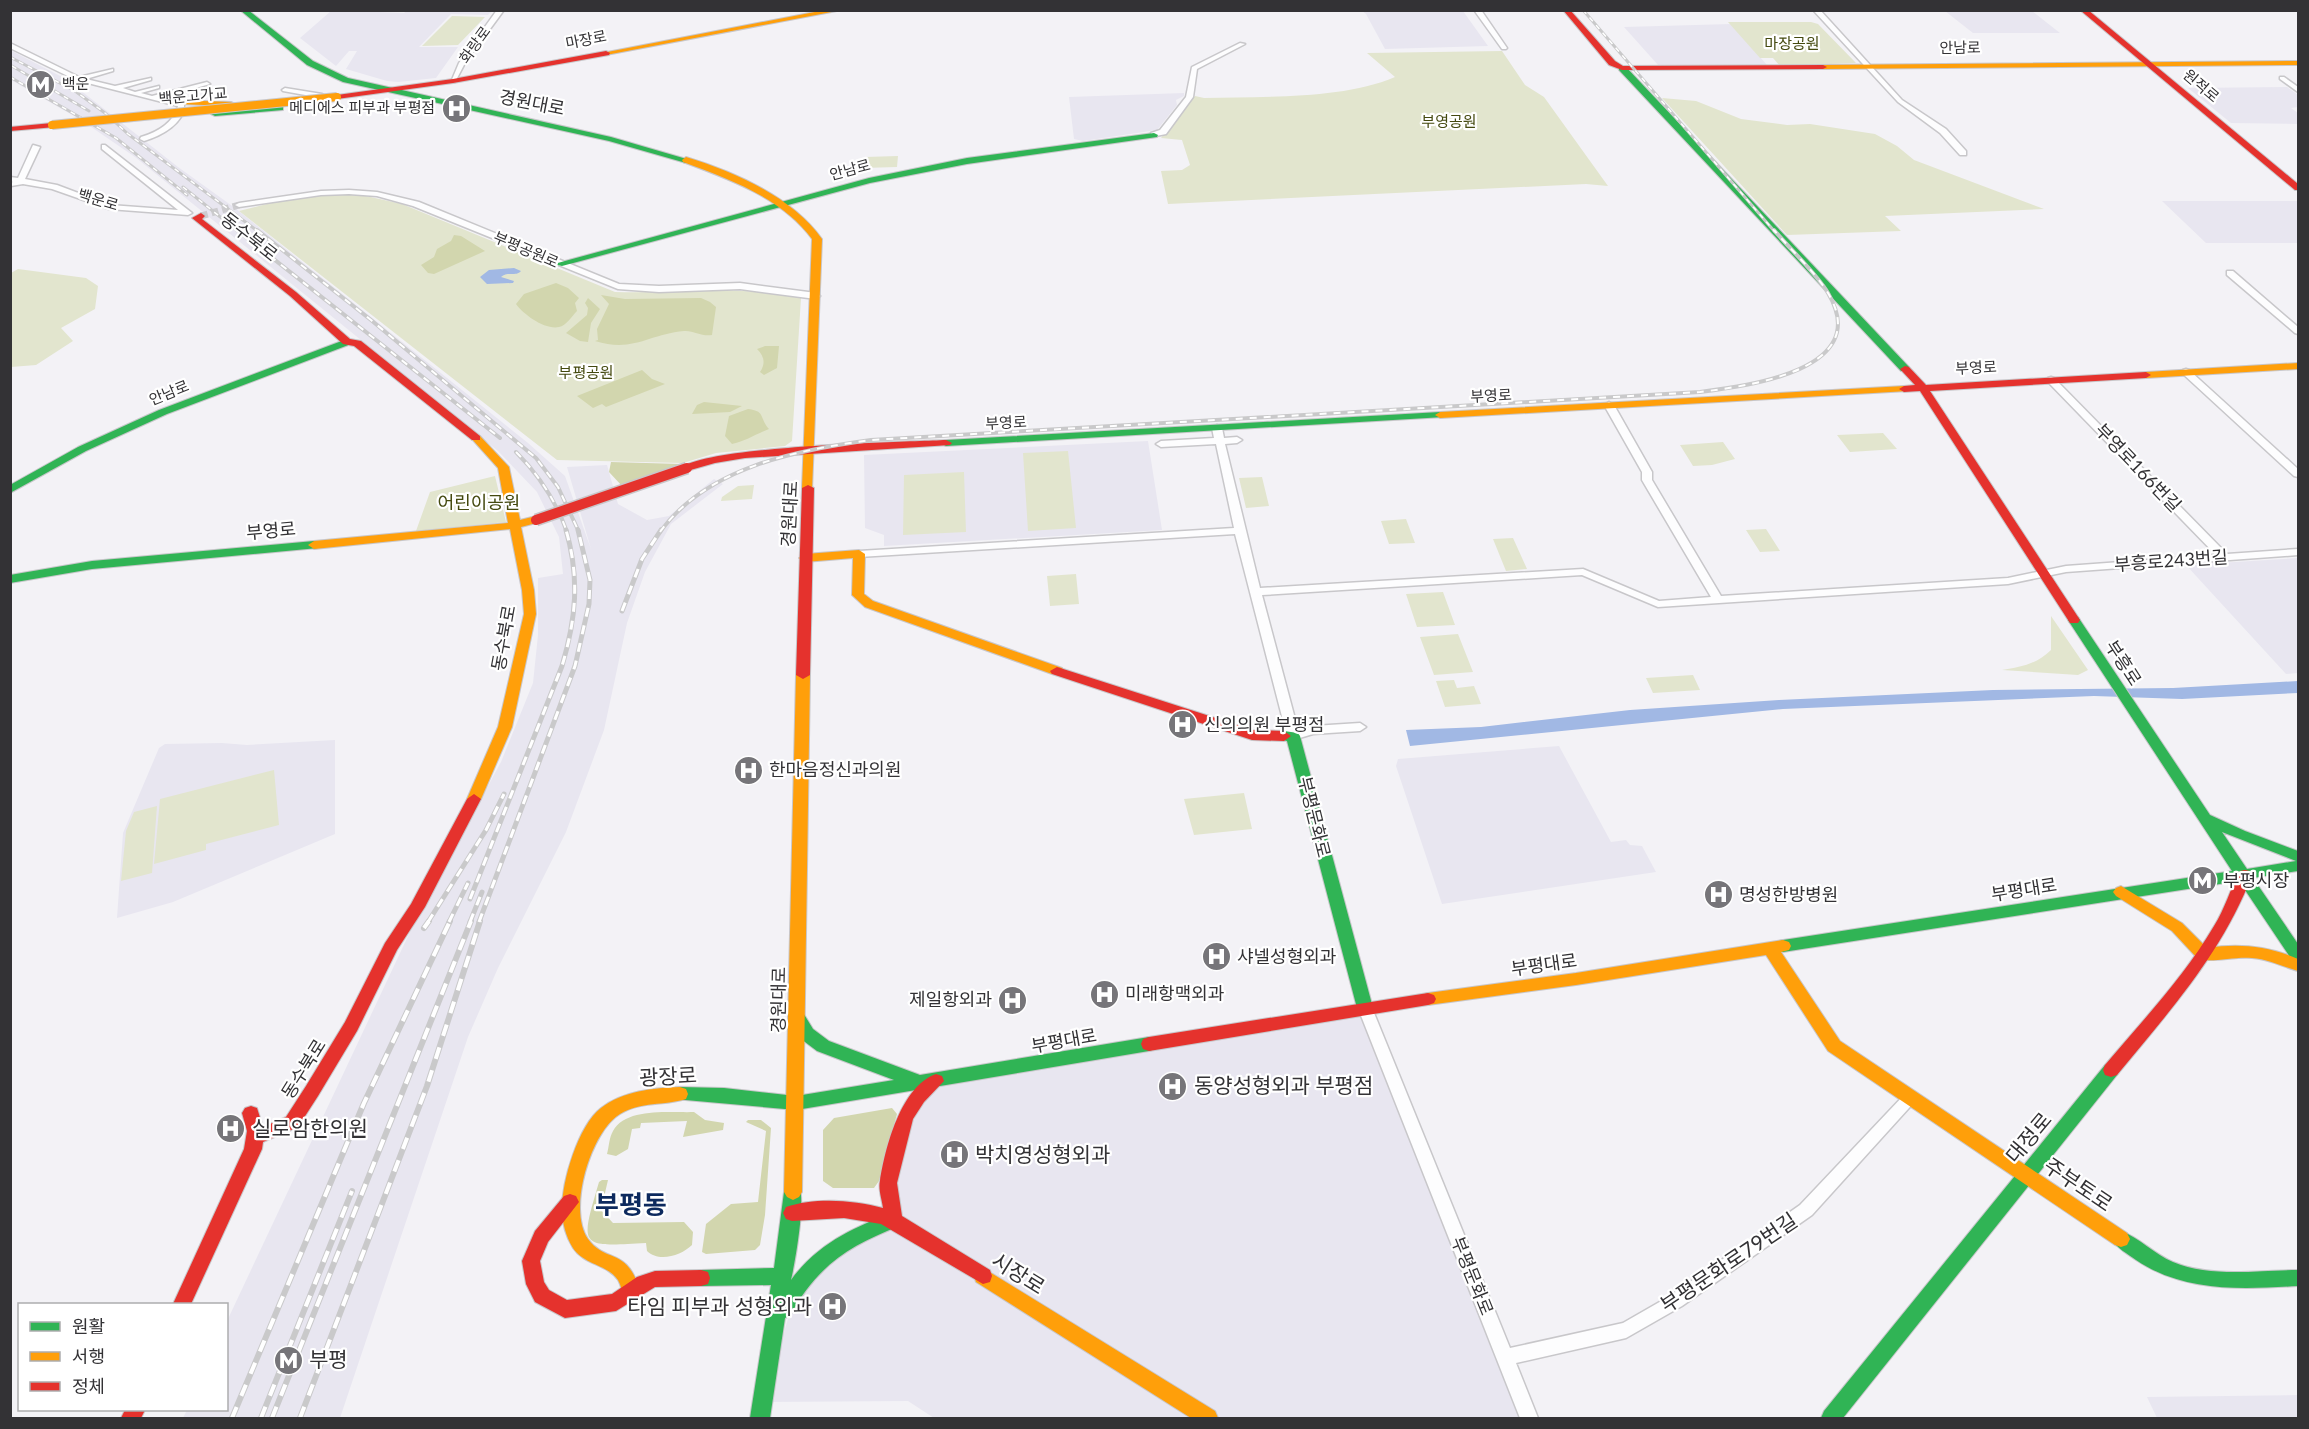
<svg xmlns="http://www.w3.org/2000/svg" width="2309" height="1429" font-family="Lato,'Noto Sans KR',sans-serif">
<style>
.built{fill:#e8e6f0}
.green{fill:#e2e5ce}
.forest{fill:#d2d6ae}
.water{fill:#a1b8e4}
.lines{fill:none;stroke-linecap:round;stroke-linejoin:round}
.street-tunnel{stroke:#cdcccf;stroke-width:7;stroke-dasharray:7 4;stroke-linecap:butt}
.street-casing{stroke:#c8c7ca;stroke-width:3}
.fast-casing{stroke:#c8c7ca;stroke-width:2}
.slow-casing{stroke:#c8c7ca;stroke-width:2}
.jam-casing{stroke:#c8c7ca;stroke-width:2}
.street{fill:#fdfdfe;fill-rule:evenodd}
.fast{fill:#30b455;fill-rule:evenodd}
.slow{fill:#ff9f0a;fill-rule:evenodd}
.jam{fill:#e5322d;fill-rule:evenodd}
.rail-far3-casing{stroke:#c9c9ca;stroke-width:3}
.rail-far2-casing{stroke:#c9c9ca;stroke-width:4}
.rail-far1-casing{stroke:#c9c9ca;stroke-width:5}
.rail-casing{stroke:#c9c9ca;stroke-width:6}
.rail-far3{stroke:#fff;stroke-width:1.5;stroke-dasharray:5;stroke-linecap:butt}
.rail-far2{stroke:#fff;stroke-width:2;stroke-dasharray:7;stroke-linecap:butt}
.rail-far1{stroke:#fff;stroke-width:3;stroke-dasharray:9;stroke-linecap:butt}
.rail{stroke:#fff;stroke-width:4;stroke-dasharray:12;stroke-linecap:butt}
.slow-bridge-casing{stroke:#c8c7ca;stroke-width:10;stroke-linecap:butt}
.jam-bridge-casing{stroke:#c8c7ca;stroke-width:13;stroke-linecap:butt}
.slow-bridge{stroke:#ff9f0a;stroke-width:8}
.jam-bridge{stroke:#e5322d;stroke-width:10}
.labels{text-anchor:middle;stroke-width:4.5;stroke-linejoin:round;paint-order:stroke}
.far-street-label{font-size:15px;fill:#333235;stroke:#fff}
.far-park-label{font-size:15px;fill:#44490f;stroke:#fff}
.far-poi-label{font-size:15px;fill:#333235;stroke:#fff;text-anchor:start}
.street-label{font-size:18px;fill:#333235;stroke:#fff}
.park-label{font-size:18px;fill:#44490f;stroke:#fff}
.poi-label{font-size:18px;fill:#333235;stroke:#fff;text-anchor:start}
.near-street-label{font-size:21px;fill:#333235;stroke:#fff}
.near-poi-label{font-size:21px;fill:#333235;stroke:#fff;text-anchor:start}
.near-quarter-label{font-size:26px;font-weight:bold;fill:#0d2a5e;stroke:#fff}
</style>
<rect width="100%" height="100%" fill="#f3f2f6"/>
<path class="built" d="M351 11 404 13 408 10 492 11 488 15 451 14 419 47H458L436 78 398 82 387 81 346 69 357 51H349L336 66 300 38 331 11Z
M1362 11H1463L1488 46 1385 49 1366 14Z
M1945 11H2032L2060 33H1973Z
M1731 24 1767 65H1658L1624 27Z
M10 50 66 79 178 167 235 208 528 443 565 476 591 549 567 467 607 465 618 504 647 520 669 516 714 479 723 484 671 524 645 572 627 623 604 730 566 832 498 968 468 1037 340 1418H183L187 1410H226L227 1321 417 917 501 762 533 683 538 635V578L563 574 559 537 537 492 498 451 135 157 81 120 11 80Z
M2287 87 2298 95V107L2291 108 2298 113V124L2231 123 2188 88Z
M1184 93V96L1176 100 1177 105 1157 130 1083 141 1074 139 1069 97Z
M2162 201H2298V243H2206Z
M1148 441 1162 530 884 546V535L865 528 864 455Z
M2298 558V673L2286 674 2186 565Z
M335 740V834L173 902 117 918 123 833 159 748 165 744 222 743 247 745Z
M1559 746 1611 842 1626 840 1630 845 1642 846 1656 872 1442 904 1396 766 1398 759Z
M1365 1008 1528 1418H934L908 1401 763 1402 800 1279 894 1220V1154L936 1081Z
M2298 1395V1418H2157L2147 1397Z"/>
<path class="green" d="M452 16 485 17 458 45 422 46Z
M1728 22H1811L1818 24 1856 63 1780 66 1773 58H1760Z
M1502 51 1525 85 1544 97 1608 186 1586 184 1168 204 1161 171 1182 170 1190 165 1182 140 1161 138 1195 96 1204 98C1263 96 1341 100 1395 77L1367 53Z
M1662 98 1696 101 1741 119 1787 125 1810 124 1875 134 1897 146 1914 160 2044 209 1885 216 1901 231 1787 235Z
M898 156 897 167 863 168 865 157Z
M333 194 366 196 402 204 615 292C678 294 739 284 801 298L792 441 785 446 716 453 683 463 557 460 239 211 275 202Z
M18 269 86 278 98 286 95 309 61 328 73 341 36 365 11 367V273Z
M1883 433 1897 449 1850 452 1837 435Z
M1723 442 1735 459 1712 465 1693 466 1680 445Z
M1068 451 1076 528 1028 531 1023 453Z
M964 472 966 532 903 535 904 475Z
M495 476 506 522 416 531 430 492Z
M1262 477 1269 506 1246 508 1239 478Z
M754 485 752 499 721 501 722 497 738 486Z
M1406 519 1415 543 1389 544 1381 521Z
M1766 529 1780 551 1760 552 1746 530Z
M1513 538 1527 569 1506 571 1493 539Z
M1076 574 1079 604 1050 606 1047 576Z
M1443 592 1455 625 1417 627 1406 594Z
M2051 616 2088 670 2078 675 2002 670C2021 667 2037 664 2051 650Z
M1458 634 1473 672 1434 675 1420 637Z
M1693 675 1700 690 1653 693 1646 678Z
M1454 680 1457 688 1474 686 1481 704 1445 707 1436 681Z
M274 770 279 825 206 844V850L154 864 160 799Z
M1244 793 1252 829 1194 835 1184 799Z
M157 806 152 873 121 881 126 831 134 812Z"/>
<path class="forest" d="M454 235 461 236 485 251 434 274 428 273 421 265 434 257 437 249 451 241Z
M556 283 568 288 579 298 575 303 577 311C572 316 566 326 559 327 545 330 524 315 516 304L524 294Z
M601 295 625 299 701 298 710 302 716 307 712 335C702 337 693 330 684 331 649 334 633 353 595 341L598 340 597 329 609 304Z
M588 298 600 309 591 323 588 342 580 341 566 333 587 315 588 308 585 303Z
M765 346H779L777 368 764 375 760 372C766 363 764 356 757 349Z
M642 370 652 379 665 384 606 407 602 404 593 408 577 396Z
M704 402 742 406 730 412 692 414 697 405Z
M748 409C766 411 759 418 769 429 756 434 744 442 732 444L725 436 729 416Z
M611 462 681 464 622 486 609 472Z
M892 1108 897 1114 879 1181 874 1188H833L823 1181V1130L834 1118Z
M694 1112 705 1120 724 1123 723 1130 683 1137 687 1121 641 1123 640 1128 632 1129 628 1149 616 1156 607 1154C609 1147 609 1138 613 1131 626 1107 671 1113 694 1112Z
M748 1120H761L771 1128 765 1215 760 1245 755 1250 706 1254 702 1252 706 1224 731 1204 758 1202 766 1131 746 1122Z
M602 1180H608L601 1210 613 1223 684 1222 693 1232 692 1245C682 1255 659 1263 647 1251L646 1243C578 1247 580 1247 599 1182Z"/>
<path class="water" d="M514 268 521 271C516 277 507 271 501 277L514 281 513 283 487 284 480 277 489 270Z
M2298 681V693L2182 699 2094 696 1783 709 1410 746 1406 730 1481 727 1630 710 1779 700 1993 690 2173 688Z"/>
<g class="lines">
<path class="street-tunnel" d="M201 216 239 205"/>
<defs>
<path id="street" d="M497 10H504L465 63 455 82H451L459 63Z
M1474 10H1481L1507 48 1506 49H1502Z
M1813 10H1820L1902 100 1946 129 1966 151V155H1960L1940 133 1898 102Z
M10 43 79 77 113 69V71L86 79 115 86 151 78V80L123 88 135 92 159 86V88L141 93 152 96 207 82 210 84 160 98 184 103C186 123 161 136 144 141L140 139 141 137C158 132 173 123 178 106L76 80 10 48Z
M1240 43 1245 44 1197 69 1193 97 1166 134 1151 137V133L1160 130 1186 97 1192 67Z
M2280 77H2284L2298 87V92L2280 79Z
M285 88 322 94 325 96 322 98 283 91 282 90Z
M33 145 40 147 25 179 57 185 110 205 178 210 102 149V145H105L192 213 188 215 109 209 52 189 23 184 11 186 10 183 13 182 10 181V177L18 178Z
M349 190 377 192 419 202 619 284 659 286 740 283 816 293 820 296 816 299 740 289 659 292 618 289 413 206 377 196 349 194 321 195 239 207 235 205 239 203 321 191Z
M2227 271H2233L2298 327V334L2295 333 2227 275Z
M2186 369 2189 370 2298 469V477L2294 476 2183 374V370Z
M2051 377 2054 378 2227 554 2298 549V555L2066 572 2008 584 1658 607 1582 575 1262 595 1298 730 1313 726 1360 723 1366 727 1360 731 1313 734 1293 740 1287 736 1235 534 859 557 854 554 859 551 1234 528 1216 444 1161 447 1156 444 1161 441 1214 438 1212 428 1217 425 1222 428 1224 438 1237 437 1242 440 1237 443 1225 444 1260 588 1583 569 1659 601 1711 597 1642 480V472L1604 405 1609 402 1614 405 1652 472V480L1721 596 2008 578 2066 566 2216 555 2048 382V378Z
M1365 1002 1370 1004 1372 1008 1510 1348 1623 1323 1670 1296 1800 1205 1905 1094 1910 1092 1915 1094 1918 1098 1812 1215 1682 1306 1626 1338 1516 1363 1538 1418H1520L1358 1008 1360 1004Z"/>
<path id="fast" d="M240 10H248L313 61 348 78 611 137 690 160 686 163 609 141 343 82 307 65Z
M1619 66H1625L1909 367V371H1901L1619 70Z
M280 106H283V110L215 116 211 114 215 112Z
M1154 133 1158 135 1157 137 967 164 870 183 562 266 554 264 869 178 967 158Z
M347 339 351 340V344L167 414 86 451 10 493V485L78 447 159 410Z
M1440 412 1444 413V417L946 446 940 443 946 440Z
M314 541 318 542 320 545 318 548 92 569 10 583V575L92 561Z
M2074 616 2078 617 2210 815 2245 831 2298 851V871L2253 878 2298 944V962L2292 960 2239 881 1783 952 1777 950 1775 946 1777 942 1783 940 2232 871 2068 620ZM2222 832 2296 861 2247 869Z
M1284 731 1298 733 1300 736 1373 1008 1371 1012 1365 1014 1359 1012 1357 1008 1287 741 1279 739 1277 736Z
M796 1010 802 1011 813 1029 829 1041 920 1075 1149 1037 1155 1039 1157 1044 1155 1049 1149 1051 796 1110 674 1099 672 1094 674 1089 680 1087 724 1088 796 1096 894 1080 817 1051 801 1039 788 1016 790 1011Z
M2111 1063 2117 1065 2119 1070 2117 1075 1843 1418H1821L1824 1411 2105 1065Z
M793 1184 799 1187C806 1200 795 1263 791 1280 817 1244 854 1227 894 1212L900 1214 903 1220 900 1226C849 1245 816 1267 790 1316L785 1318 770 1418H750L771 1285 701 1286 694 1284 692 1278 694 1272 701 1270 774 1268 784 1192 787 1187Z
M2121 1231C2140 1238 2154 1254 2173 1262 2211 1278 2258 1270 2298 1270V1286C2242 1289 2185 1293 2136 1260 2128 1254 2116 1248 2112 1239L2115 1233Z"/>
<path id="slow" d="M825 10H842L606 55 602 53Z
M2298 61V65L1823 69 1819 67 1823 65Z
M174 100 231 102 235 104 231 106 177 104H174Z
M686 157C735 172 792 197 822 239L812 490 808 491 802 488 812 239C782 198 729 179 683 162L682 160Z
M2298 363V369L2146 378 2141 375 2146 372Z
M1904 386 1908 387V391L1440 418 1435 415 1440 412Z
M476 435 480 436 509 467 520 520 536 516 542 520 540 522 521 527 534 590 536 614 512 727 481 799 474 804 467 799 498 727 524 614 522 590 510 529 314 549 308 545 314 541 508 523 498 468 471 438Z
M859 550 865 554 864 594 873 601 1062 668 1064 671 1062 674H1052L865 607 852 595 853 558 805 562 799 558 805 554Z
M803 671 810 675 802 1192 799 1197 793 1200 787 1197 784 1192 796 675Z
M2121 886 2182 923 2207 948C2239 943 2269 946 2298 959V971C2283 967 2269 959 2252 958 2236 956 2212 963 2198 959L2172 931 2116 896 2113 892 2116 888Z
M1783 940 1789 942 1791 946 1789 950 1781 952 1840 1041 2127 1233 2130 1239 2127 1245 2121 1247 2115 1245 1828 1051 1766 955 1576 985 1428 1005 1422 1003 1420 999 1422 995 1428 993 1576 973Z
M680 1087 686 1089 688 1094 686 1099C664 1106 641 1101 620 1114 591 1131 567 1210 588 1239 606 1264 627 1246 640 1291L638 1297 631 1300 624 1297C622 1292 621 1285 618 1280 607 1264 584 1265 573 1248 566 1237 562 1222 562 1209 562 1181 578 1126 601 1108 623 1091 653 1088 680 1087Z
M983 1268 1215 1411 1218 1418H1191L976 1282 974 1276 976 1270Z"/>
<path id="jam" d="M1563 10H1570L1615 61 1623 66 1823 65 1827 67 1823 69 1622 70 1609 65Z
M2080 10H2088L2298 184V190H2295Z
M606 51 610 53 609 55 453 83 337 99 333 97 337 95 453 79Z
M52 123H55V127L10 131V127Z
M201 213 205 216 202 219 296 292 350 339 361 341 480 436V440H472L354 346 343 344 290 296 192 218Z
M1905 366 1909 367 1926 385 2146 372 2151 375 2146 378 1930 391 2080 620 2078 623H2070L1920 391 1904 392 1899 389 1904 386 1915 385 1900 369Z
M946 440 952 443 950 445 745 458 715 463 687 471 681 468C707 446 902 442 946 440Z
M808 485 814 488 810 675 803 679 796 675 802 488Z
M1057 667 1253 730 1284 731 1291 736 1284 741 1252 740 1052 674 1050 671Z
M474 794 481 799 425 907 397 950 357 1031 318 1096 298 1127 263 1142 262 1149 191 1304H173L244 1149 247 1131 242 1113 245 1108 251 1106 257 1108 263 1127 286 1117 306 1086 345 1022 385 943 411 904 467 799Z
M2245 870 2250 871 2252 875C2223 952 2169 1012 2117 1075L2111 1077 2105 1075 2103 1070 2105 1065C2143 1020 2184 977 2214 926 2225 909 2230 889 2240 871Z
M1428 993 1434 995 1436 999 1434 1003 1428 1005 1149 1051 1143 1049 1141 1044 1143 1039 1149 1037Z
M936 1074 942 1076 944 1081 924 1102 913 1119 897 1183 902 1216 990 1270 992 1276 990 1282 983 1284 881 1224 844 1218 792 1221 786 1219 783 1213 786 1207C815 1197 854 1200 883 1208 882 1200 878 1189 880 1181 885 1148 901 1086 936 1074Z
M570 1194 576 1196 579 1202 548 1242 540 1261 544 1282 549 1290 567 1300 612 1294 637 1277 655 1271 701 1270 708 1272 710 1278 708 1284 701 1286 655 1287 616 1311 565 1318 535 1302 526 1284 522 1261 535 1231 564 1196Z
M125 1410H145L141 1418H121Z"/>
</defs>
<use href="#street" class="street-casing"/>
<use href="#fast" class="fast-casing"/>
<use href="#slow" class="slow-casing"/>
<use href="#jam" class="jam-casing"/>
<use href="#street" class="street"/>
<use href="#fast" class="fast"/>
<use href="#slow" class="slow"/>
<use href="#jam" class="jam"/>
<defs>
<path id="rail-far3" d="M1583 10 1775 232
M10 57 75 91 105 113 128 134 259 232
M12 66 89 111
M10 77 116 138 187 195
M183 187 239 232"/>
<path id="rail-far2" d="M237 230 500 438
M257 230 371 320 536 458 558 487 579 532
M516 452C539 475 556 501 567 532
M660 532C707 467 797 450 871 440L1700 392C1748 386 1874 370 1828 293 1817 274 1789 248 1774 230"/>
<path id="rail-far1" d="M622 611 642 559 661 530
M470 899 562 666C576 619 580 578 566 530
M428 922 486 830 504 794
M449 922 468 883
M470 922 482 892
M479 922 575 666 589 604 590 580 578 530"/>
<path id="rail" d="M424 928 429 921
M232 1418 364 1103 450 921
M261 1418 352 1191
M272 1418 471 921
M300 1418 427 1086 480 921"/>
</defs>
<use href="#rail-far3" class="rail-far3-casing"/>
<use href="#rail-far2" class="rail-far2-casing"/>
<use href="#rail-far1" class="rail-far1-casing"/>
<use href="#rail" class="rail-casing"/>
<use href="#rail-far3" class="rail-far3"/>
<use href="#rail-far2" class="rail-far2"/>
<use href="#rail-far1" class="rail-far1"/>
<use href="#rail" class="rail"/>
<defs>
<path id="slow-bridge" d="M52 125 337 97"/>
<path id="jam-bridge" d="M536 520 687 468"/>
</defs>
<use href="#slow-bridge" class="slow-bridge-casing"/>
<use href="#jam-bridge" class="jam-bridge-casing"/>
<use href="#slow-bridge" class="slow-bridge"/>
<use href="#jam-bridge" class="jam-bridge"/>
</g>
<defs>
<symbol id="metro-disc" viewBox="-11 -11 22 22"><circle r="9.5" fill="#767579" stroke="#fff"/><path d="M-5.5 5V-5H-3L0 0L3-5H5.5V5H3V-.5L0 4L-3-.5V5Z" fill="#fff"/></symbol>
<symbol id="hospital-disc" viewBox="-11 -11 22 22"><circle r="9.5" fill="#767579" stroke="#fff"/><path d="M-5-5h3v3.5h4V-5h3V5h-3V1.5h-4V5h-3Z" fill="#fff"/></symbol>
</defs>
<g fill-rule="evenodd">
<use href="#metro-disc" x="24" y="68" width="33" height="33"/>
<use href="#hospital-disc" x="440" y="92" width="33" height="33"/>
<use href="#hospital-disc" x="1166" y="708" width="33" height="33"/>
<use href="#hospital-disc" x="732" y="754" width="33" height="33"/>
<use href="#metro-disc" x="2186" y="864" width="33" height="33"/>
<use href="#hospital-disc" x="1702" y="878" width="33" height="33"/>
<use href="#hospital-disc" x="1200" y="940" width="33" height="33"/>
<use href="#hospital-disc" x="1088" y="978" width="33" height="33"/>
<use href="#hospital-disc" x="996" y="984" width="33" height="33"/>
<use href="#hospital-disc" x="1156" y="1070" width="33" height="33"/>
<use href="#hospital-disc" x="214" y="1112" width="33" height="33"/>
<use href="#hospital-disc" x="938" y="1138" width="33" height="33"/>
<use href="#hospital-disc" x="816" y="1290" width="33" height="33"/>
<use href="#metro-disc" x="272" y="1344" width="33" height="33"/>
</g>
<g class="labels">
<g class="far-street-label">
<text transform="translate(586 40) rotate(-11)" y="5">마장로</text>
<text transform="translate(475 45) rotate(-54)" y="5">화랑로</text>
<text transform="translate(1960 48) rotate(-1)" y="5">안남로</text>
<text transform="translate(2201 86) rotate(40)" y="5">원적로</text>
<text transform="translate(193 96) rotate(-5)" y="5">백운고가교</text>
<text transform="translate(850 170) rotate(-15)" y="5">안남로</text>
<text transform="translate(98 200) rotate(17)" y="5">백운로</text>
<text transform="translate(526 250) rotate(23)" y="5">부평공원로</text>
<text transform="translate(1976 368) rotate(-3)" y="5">부영로</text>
<text transform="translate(169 393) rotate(-22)" y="5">안남로</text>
<text transform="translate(1491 396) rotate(-3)" y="5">부영로</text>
<text transform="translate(1006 423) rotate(-3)" y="5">부영로</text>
</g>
<g class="far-park-label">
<text x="1792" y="49">마장공원</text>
<text x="1449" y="127">부영공원</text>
<text x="586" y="378">부평공원</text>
</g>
<g class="far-poi-label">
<text x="62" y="89">백운</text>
<text x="435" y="113" text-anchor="end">메디에스 피부과 부평점</text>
</g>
<g class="street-label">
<text transform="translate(532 103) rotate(11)" y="6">경원대로</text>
<text transform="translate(249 237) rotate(38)" y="6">동수북로</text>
<text transform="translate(2138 468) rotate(46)" y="6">부영로166번길</text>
<text transform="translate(790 514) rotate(-87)" y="6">경원대로</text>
<text transform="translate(271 531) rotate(-5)" y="6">부영로</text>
<text transform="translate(2171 561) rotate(-4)" y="6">부흥로243번길</text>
<text transform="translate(504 638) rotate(-80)" y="6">동수북로</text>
<text transform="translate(2123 663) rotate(57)" y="6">부흥로</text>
<text transform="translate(1314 817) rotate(76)" y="6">부평문화로</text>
<text transform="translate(2024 890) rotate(-9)" y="6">부평대로</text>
<text transform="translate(1544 965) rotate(-8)" y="6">부평대로</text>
<text transform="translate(779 1000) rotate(-89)" y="6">경원대로</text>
<text transform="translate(1064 1041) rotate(-10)" y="6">부평대로</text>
<text transform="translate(304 1069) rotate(-58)" y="6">동수북로</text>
<text transform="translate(1472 1276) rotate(68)" y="6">부평문화로</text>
</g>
<g class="park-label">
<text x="479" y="509">어린이공원</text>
</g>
<g class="poi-label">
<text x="1204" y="731">신의의원 부평점</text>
<text x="769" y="776">한마음정신과의원</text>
<text x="2223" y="887">부평시장</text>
<text x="1739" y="901">명성한방병원</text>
<text x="1237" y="963">샤넬성형외과</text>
<text x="1125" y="1000">미래항맥외과</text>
<text x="992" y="1006" text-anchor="end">제일항외과</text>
</g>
<g class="near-street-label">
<text transform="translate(668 1077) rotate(-3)" y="7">광장로</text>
<text transform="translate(2029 1138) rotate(-50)" y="7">대정로</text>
<text transform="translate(2078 1185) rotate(34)" y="7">주부토로</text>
<text transform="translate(1729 1263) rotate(-34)" y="7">부평문화로79번길</text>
<text transform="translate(1018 1274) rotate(32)" y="7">시장로</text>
</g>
<g class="near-poi-label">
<text x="1194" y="1093">동양성형외과 부평점</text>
<text x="252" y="1136">실로암한의원</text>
<text x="975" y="1162">박치영성형외과</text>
<text x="812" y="1314" text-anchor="end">타임 피부과 성형외과</text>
<text x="309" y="1367">부평</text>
</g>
<g class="near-quarter-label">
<text x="631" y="1214">부평동</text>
</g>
</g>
<rect width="2309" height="1429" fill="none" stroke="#333235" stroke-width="24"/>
<rect x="18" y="1303" width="210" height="108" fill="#ffffff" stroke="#adadae" stroke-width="1.5"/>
<rect x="30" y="1322" width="30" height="9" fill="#30b455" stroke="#adadae" stroke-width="1.5"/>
<text x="72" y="1333" font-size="18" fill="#333235">원활</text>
<rect x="30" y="1352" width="30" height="9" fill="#ff9f0a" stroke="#adadae" stroke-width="1.5"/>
<text x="72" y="1363" font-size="18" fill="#333235">서행</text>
<rect x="30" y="1382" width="30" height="9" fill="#e5322d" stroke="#adadae" stroke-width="1.5"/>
<text x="72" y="1393" font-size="18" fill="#333235">정체</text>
</svg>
